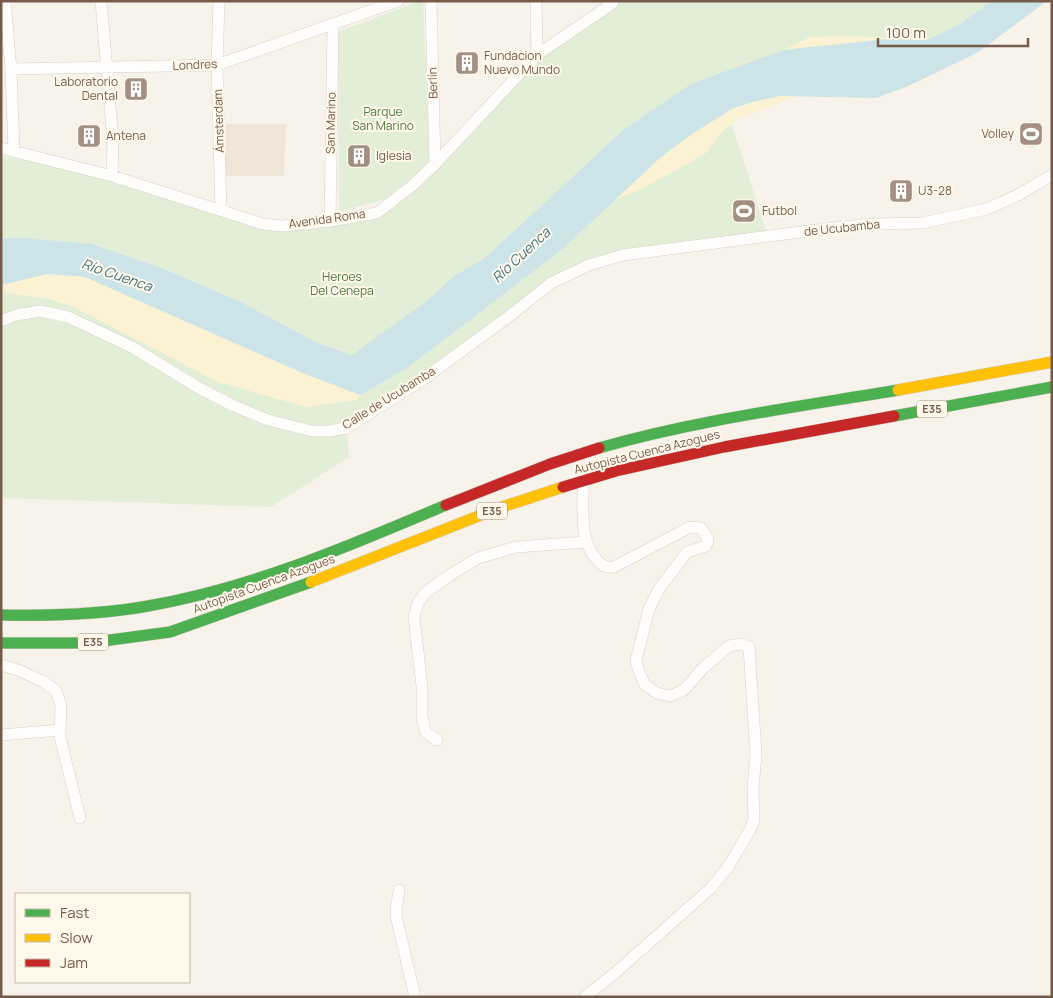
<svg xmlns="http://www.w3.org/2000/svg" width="1053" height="998" font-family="Manrope,sans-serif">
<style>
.residential{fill:#f0e6d8}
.green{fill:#e2eed5}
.sand{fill:#faf2d3}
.water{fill:#cce4e8}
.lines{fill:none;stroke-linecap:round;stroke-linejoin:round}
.street-casing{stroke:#d6d0c9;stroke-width:12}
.fast-casing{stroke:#d6cdc6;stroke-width:12}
.slow-casing{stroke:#d6cdc6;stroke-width:12}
.jam-casing{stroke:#d6cdc6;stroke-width:12}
.street{stroke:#fefdfc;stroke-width:11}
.fast{stroke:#4caf50;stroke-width:11}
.slow{stroke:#ffc107;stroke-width:11}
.jam{stroke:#c62828;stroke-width:11}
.labels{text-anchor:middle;stroke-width:4;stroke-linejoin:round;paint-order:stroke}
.shield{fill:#fff8eb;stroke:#9f8a7a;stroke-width:1}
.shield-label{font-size:11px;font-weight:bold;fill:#765b4a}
.poi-label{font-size:12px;fill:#765b4a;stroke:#fff8eb;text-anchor:start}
.street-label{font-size:12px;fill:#765b4a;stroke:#fff8eb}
.park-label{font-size:12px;fill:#507c42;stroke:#fff8eb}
.water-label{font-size:14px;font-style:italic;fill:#407583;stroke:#fff8eb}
</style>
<rect width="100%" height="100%" fill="#f7f3eb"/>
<path class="residential" d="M226 124H286L284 176H225Z"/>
<path class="green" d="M420 1H423L430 162 412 178 385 199 339 212 338 32Z
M616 1H991L960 24 927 40 622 131 485 258 454 276 428 300 359 352 357 351 352 355 318 343 241 302 159 267 92 244 1 238V156L112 176 264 228 284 232 330 221 376 213 540 58Z
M724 100 766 231 623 255 551 283 422 380 330 431 268 420 132 347 40 311 1 321V285L8 282 85 277 305 374 360 394 407 368 558 253 594 218Z
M1032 120 1042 144 1030 149 1019 125Z
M39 315 67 321 131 351 268 423 347 431 349 457 271 507 1 498V325L18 318Z"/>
<path class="sand" d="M849 36 927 40 808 47 784 50 809 37Z
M885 79 906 87 876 98 795 97 736 120 720 134 706 153 700 157 641 189 615 200 619 191 715 103Z
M48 274 85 277 305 374 360 394H361L357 400 306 407 218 382 72 306 48 299 9 293 4 290 3 284 8 282Z"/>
<path class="water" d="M991 1H1047L977 53 906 87 876 98 780 96 752 102 732 109 692 134 661 157 558 253 407 368 360 395 305 374 85 277 48 274 1 285V238L34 239 92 244 159 267 241 302 318 343 352 355 428 300 454 276 485 258 622 131 691 84 784 50 887 39 927 40 960 24Z"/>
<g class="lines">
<defs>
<path id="street" d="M5 1 11 69 14 151
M101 1 113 141 112 176
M219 1 217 65 221 210
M431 1 435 164
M536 1 537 55
M11 69 217 65 398 1
M1 148 112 176 263 224 282 226 330 221 377 213 413 185 435 164 537 55 613 3V1
M330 221 333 24
M1 321 16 315 40 311 68 317 132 347 199 388 234 406 268 420 312 431H330L346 428 422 380 507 318 551 283 589 265 623 255 808 231 871 224 922 223 987 209 1018 195 1052 175
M583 480C584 507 578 540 597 560 602 566 606 568 614 567L690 527 701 528 708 539 706 546 687 552 659 589 649 609 636 661 639 672 645 685 657 693 670 696 684 690 703 668 729 646 741 644 749 647 756 754 753 788 754 820 750 830 728 867 711 888 615 973 585 997
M1 665 18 670 44 682 56 691 61 705 60 737 80 818
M1 735 60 730
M437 740 425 731 422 717V687L414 617 418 603 425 593 450 575 478 558 516 547 586 542
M399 890 396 911 397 920 415 997"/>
<path id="fast" d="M894 416 1052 387
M599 448C697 420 797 407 898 390
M1 615C50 616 99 615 148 606 252 588 349 546 446 505
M1 643H88L170 632 311 582"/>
<path id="slow" d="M898 390 1052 362
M311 582 499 508 563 487"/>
<path id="jam" d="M563 487 616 471 724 447 894 416
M446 505 550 464 599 448"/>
</defs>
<use href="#street" class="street-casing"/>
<use href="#fast" class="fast-casing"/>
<use href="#slow" class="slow-casing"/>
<use href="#jam" class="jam-casing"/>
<use href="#street" class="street"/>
<use href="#fast" class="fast"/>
<use href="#slow" class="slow"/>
<use href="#jam" class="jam"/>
</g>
<defs>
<symbol id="building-square" viewBox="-11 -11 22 22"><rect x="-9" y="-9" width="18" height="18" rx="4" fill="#a39082" stroke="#fff8eb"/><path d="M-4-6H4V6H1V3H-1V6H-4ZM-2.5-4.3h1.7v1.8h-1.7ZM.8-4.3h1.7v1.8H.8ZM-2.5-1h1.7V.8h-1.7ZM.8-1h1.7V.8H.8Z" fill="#fff"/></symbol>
<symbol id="stadium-square" viewBox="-11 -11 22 22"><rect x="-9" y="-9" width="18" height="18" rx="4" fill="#a39082" stroke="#fff8eb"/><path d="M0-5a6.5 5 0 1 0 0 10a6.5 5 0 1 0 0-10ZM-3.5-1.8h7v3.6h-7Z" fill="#fff"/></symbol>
</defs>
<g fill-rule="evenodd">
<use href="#building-square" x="453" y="49" width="28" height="28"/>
<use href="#building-square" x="122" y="75" width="28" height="28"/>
<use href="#stadium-square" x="1017" y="120" width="28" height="28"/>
<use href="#building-square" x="75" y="122" width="28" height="28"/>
<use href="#building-square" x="345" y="142" width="28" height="28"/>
<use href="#building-square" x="887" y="177" width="28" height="28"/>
<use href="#stadium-square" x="730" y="197" width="28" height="28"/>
</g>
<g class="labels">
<g class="shield">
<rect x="917" y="400.5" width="30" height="17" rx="4"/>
<rect x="477" y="502.5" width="30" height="17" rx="4"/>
<rect x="78" y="633.5" width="30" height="17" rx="4"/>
</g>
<g class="shield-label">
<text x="932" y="413">E35</text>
<text x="492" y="515">E35</text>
<text x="93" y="646">E35</text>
</g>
<g class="poi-label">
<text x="484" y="60">Fundacion<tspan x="484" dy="14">Nuevo Mundo</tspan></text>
<text x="118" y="86" text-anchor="end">Laboratorio<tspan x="118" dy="14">Dental</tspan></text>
<text x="1014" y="138" text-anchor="end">Volley</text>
<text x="106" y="140">Antena</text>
<text x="376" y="160">Iglesia</text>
<text x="918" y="195">U3-28</text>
<text x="762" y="215">Futbol</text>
</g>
<g class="street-label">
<text transform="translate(195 65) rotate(-3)" y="4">Londres</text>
<text transform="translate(433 83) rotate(-92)" y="4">Berlín</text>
<text transform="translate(219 121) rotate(-92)" y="4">Ámsterdam</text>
<text transform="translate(331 123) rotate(-89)" y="4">San Marino</text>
<text transform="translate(327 219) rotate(-8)" y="4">Avenida Roma</text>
<text transform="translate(842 228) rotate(-6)" y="4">de Ucubamba</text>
<text transform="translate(389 398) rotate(-32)" y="4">Calle de Ucubamba</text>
<text transform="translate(647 452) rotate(-14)" y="4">Autopista Cuenca Azogues</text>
<text transform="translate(264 584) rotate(-20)" y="4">Autopista Cuenca Azogues</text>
</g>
<g class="park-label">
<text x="383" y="116">Parque<tspan x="383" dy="14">San Marino</tspan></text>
<text x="342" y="281">Heroes<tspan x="342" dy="14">Del Cenepa</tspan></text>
</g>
<g class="water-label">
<text transform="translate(521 255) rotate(-43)" y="5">Río Cuenca</text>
<text transform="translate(117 275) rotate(19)" y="5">Río Cuenca</text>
</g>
</g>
<rect width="1053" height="998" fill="none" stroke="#765b4a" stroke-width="5"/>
<rect x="15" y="893" width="175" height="90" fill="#fff8eb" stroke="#c8b9ab"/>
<rect x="25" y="909" width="25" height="8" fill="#4caf50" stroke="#c8b9ab"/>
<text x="60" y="918" font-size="15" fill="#765b4a">Fast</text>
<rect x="25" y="934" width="25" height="8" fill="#ffc107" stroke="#c8b9ab"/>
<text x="60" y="943" font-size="15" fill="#765b4a">Slow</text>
<rect x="25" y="959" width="25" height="8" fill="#c62828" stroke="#c8b9ab"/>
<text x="60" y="968" font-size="15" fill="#765b4a">Jam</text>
<path d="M878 38v8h150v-8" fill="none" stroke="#765b4a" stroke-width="2.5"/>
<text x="886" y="38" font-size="15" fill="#765b4a" stroke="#fff8eb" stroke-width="4" paint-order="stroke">100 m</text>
</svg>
